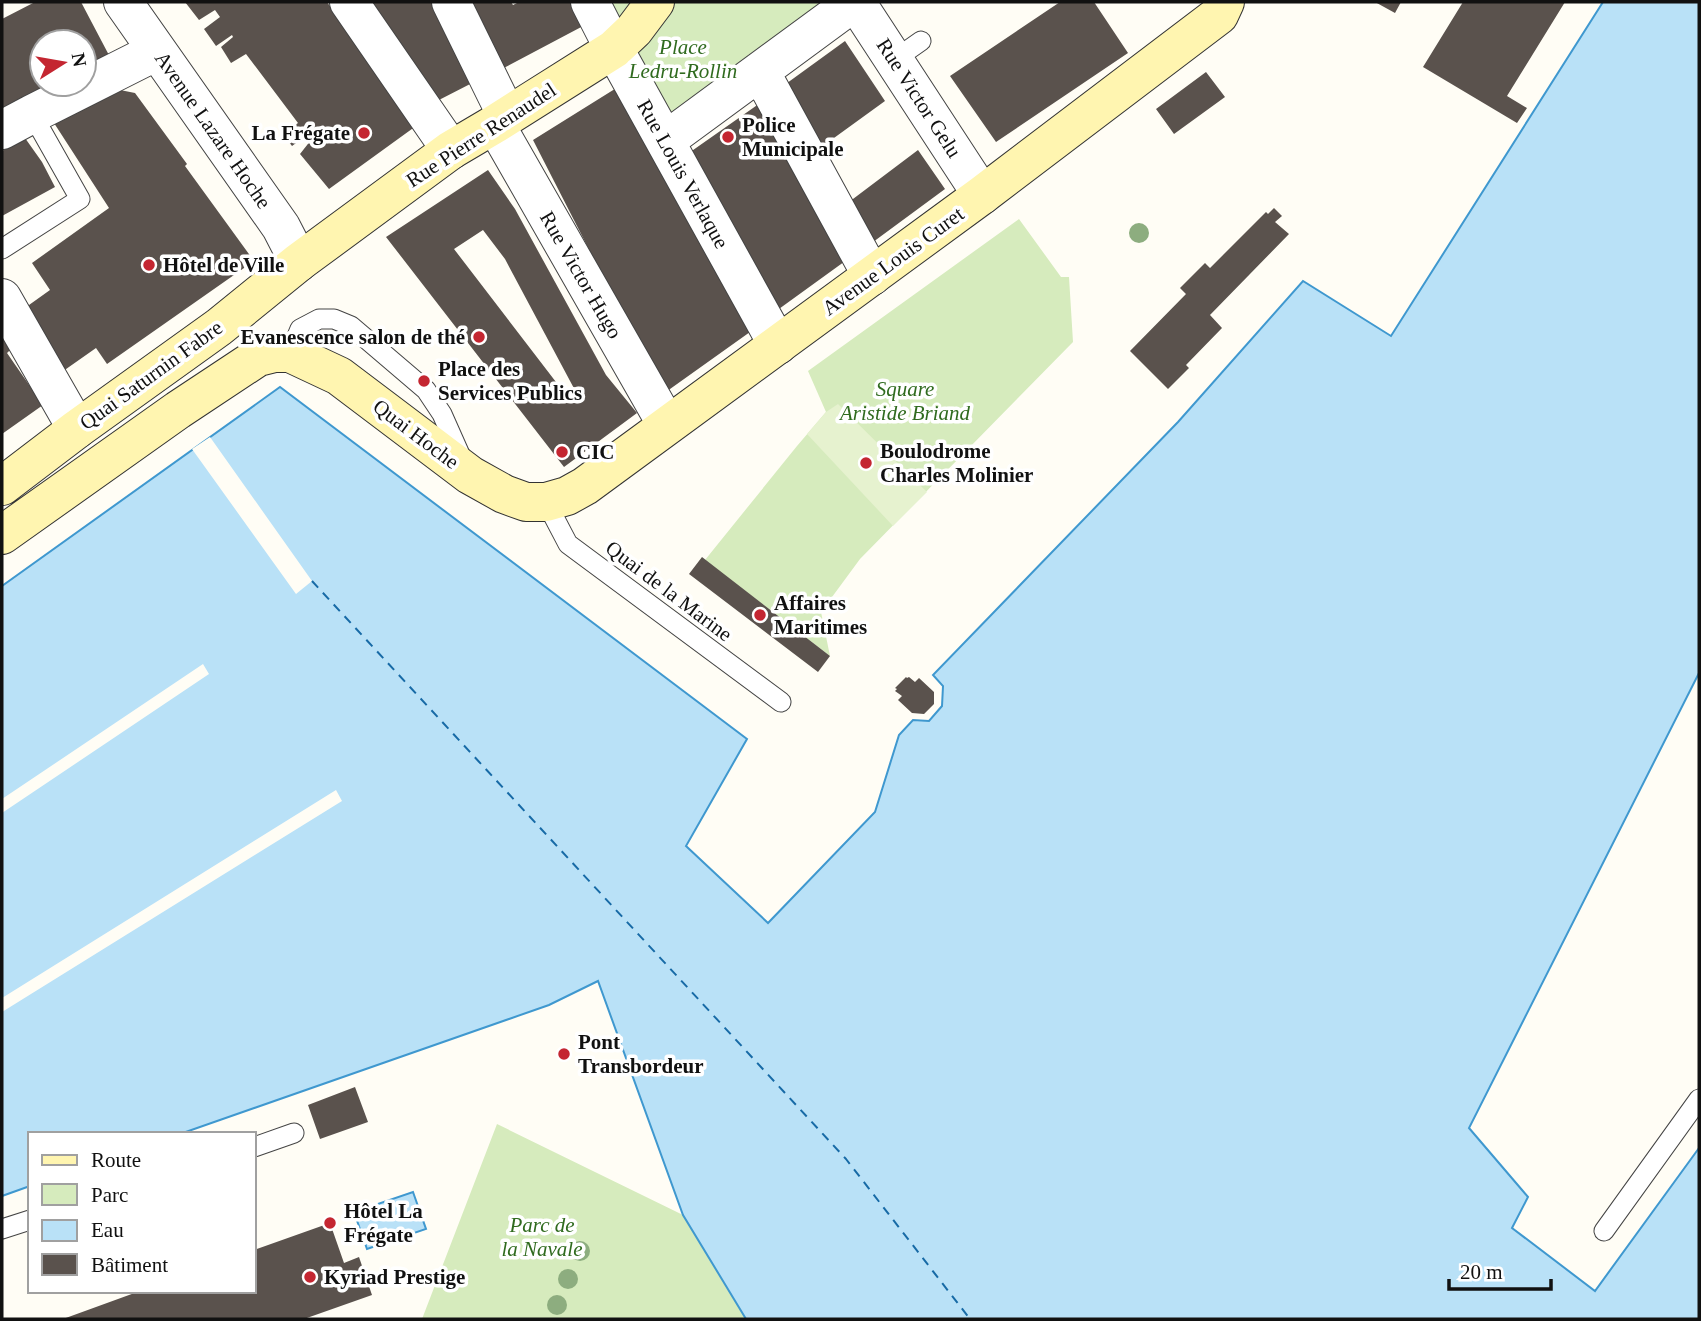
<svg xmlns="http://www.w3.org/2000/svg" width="1701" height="1321" font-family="'Times New Roman',serif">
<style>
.green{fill:#d6ebbd}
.pitch{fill:#e6f2cf}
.water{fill:#b9e1f7;stroke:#3f98cf;stroke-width:2}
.pier{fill:#fffdf5}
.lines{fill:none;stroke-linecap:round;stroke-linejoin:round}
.ferry{stroke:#176aa6;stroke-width:2;stroke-dasharray:9 7;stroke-linecap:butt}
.building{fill:#5a524d;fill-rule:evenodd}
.lane-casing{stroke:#444;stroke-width:21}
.street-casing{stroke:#444;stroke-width:40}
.secondary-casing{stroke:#333;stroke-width:40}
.lane{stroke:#fff;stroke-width:19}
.street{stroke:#fff;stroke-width:38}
.secondary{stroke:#fff5b0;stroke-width:38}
.tree{fill:#8dad7f}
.poi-dot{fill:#c42631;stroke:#fff;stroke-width:2.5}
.labels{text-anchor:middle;stroke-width:7;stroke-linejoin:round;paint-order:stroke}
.park-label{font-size:21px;font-style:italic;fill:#306b1f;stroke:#fff}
.street-label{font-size:21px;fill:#111;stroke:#fff}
.poi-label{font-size:21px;font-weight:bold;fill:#111;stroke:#fff;text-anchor:start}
</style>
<rect width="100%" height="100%" fill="#fffdf5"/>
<path class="green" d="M590 2H835L665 141Z
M1019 219 1061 277H1069L1073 342 860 559 821 612 830 656 705 560 797 446 826 412 808 371Z
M497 1124 683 1215 746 1319H422Z"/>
<path class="pitch" d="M838 404 927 492 893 526 807 434 826 412Z"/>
<path class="water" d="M1603 2H1699V673L1469 1128 1528 1197 1512 1228 1595 1291 1699 1148V1319H746L683 1215 598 981 549 1005 180 1134H30V1186L2 1196V586L280 387 747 739 686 846 768 923 875 812 899 735 913 720 929 721 942 706 943 686 933 675 1178 422 1303 281 1391 336Z
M413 1192 426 1229 367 1249 354 1212Z"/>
<path class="pier" d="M210 437 312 581 296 594 192 449Z
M203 664 209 674 2 813V799Z
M336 790 342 801 2 1012V998Z"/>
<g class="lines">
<path class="ferry" d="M312 581 846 1159 970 1319"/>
</g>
<path class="building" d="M35 2H81L111 59 84 73V42H42V84H61L2 116V19Z
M185 2H327L416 126 329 189 300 154 311 140 307 135 292 146 283 134 298 123 246 54 231 63 221 47 233 37 232 35 216 46 204 29 220 17 215 10 199 20Z
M368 2H437L476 81 437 101Z
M463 2H511L513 5 519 2H573L585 25 498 71Z
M1060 2H1094L1128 53 996 142 950 76Z
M1375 2H1401L1395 13Z
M1463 2H1565L1507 96 1527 108 1517 123 1423 67Z
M845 41 885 101 816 151 783 86Z
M1206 72 1225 97 1174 134 1156 109Z
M618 87 750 332 663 394 533 140Z
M120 90 135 93 187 164 185 166 254 261 107 364 96 348 59 374 22 310 50 290 32 263 109 208 54 123Z
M763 101 848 259 772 314 686 155Z
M25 138 42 162 55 187 2 216V151Z
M918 150 945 189 869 245 845 205Z
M488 170 515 209 606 375 637 413 564 467 386 237ZM483 230 505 259 577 394 569 399 454 249Z
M1274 208 1282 216 1275 222 1289 234 1210 315 1222 328 1186 365 1189 368 1168 389 1130 351 1186 294 1180 288 1205 263 1210 268 1266 212 1268 214Z
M2 335 10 350 7 353 43 405 2 434Z
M702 557 830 656 818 672 689 574Z
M906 677 907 678 909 677 915 682 919 678 934 692V704L924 714 912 713 898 700 902 696 895 691 897 689 895 688Z
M355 1087 368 1122 320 1139 308 1105Z
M330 1223 344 1263 359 1257 372 1295 304 1319H63L140 1291H254V1250Z"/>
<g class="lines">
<defs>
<path id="lane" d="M894 60 921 41
M2 249 80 199 32 114
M290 353 300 329 319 319H334L351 326 426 390 442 414 462 459
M546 502 568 544 781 702
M254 1147 294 1133
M2 1229 30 1220
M1604 1231 1699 1099"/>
<path id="street" d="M123 2 281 227 299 262
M349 2 451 150
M451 2 507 116
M590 2 614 49 778 345
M856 2 982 195
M760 71 872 276
M495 124 667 425
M2 130 32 114 157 51
M665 141 854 2
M2 298 77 429"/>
<path id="secondary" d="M2 486 77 429 219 327 299 262 451 150 495 124 614 49 634 30 655 2
M2 535 178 410 258 357 274 353H290L339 376 470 475 504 494 526 502H546L567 496 585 486 982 195 1219 15 1225 2"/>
</defs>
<use href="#lane" class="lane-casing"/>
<use href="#street" class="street-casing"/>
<use href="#secondary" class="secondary-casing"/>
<use href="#lane" class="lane"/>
<use href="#street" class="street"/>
<use href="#secondary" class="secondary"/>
</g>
<g class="tree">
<circle cx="1139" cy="233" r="10"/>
<circle cx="580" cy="1251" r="10"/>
<circle cx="568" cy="1279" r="10"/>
<circle cx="557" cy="1305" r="10"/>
</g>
<g class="poi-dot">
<circle cx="364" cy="133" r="7"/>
<circle cx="728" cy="137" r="7"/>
<circle cx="149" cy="265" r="7"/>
<circle cx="479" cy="337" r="7"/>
<circle cx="424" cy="381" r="7"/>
<circle cx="562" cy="452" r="7"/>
<circle cx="866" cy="463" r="7"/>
<circle cx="760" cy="615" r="7"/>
<circle cx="564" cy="1054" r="7"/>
<circle cx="330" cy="1223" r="7"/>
<circle cx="310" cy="1277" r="7"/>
</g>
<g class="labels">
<g class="park-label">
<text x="683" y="54">Place<tspan x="683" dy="24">Ledru-Rollin</tspan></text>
<text x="905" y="396">Square<tspan x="905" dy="24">Aristide Briand</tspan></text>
<text x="542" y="1232">Parc de<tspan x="542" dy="24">la Navale</tspan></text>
</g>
<g class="street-label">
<text transform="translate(919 98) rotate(57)" y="7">Rue Victor Gelu</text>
<text transform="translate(213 130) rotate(55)" y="7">Avenue Lazare Hoche</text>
<text transform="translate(481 135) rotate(-33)" y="7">Rue Pierre Renaudel</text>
<text transform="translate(683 174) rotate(61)" y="7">Rue Louis Verlaque</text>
<text transform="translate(893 261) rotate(-36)" y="7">Avenue Louis Curet</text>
<text transform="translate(581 275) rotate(60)" y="7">Rue Victor Hugo</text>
<text transform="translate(151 375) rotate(-36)" y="7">Quai Saturnin Fabre</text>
<text transform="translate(416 434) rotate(37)" y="7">Quai Hoche</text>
<text transform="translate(669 591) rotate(37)" y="7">Quai de la Marine</text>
</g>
<g class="poi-label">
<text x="742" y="132">Police<tspan x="742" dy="24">Municipale</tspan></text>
<text x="350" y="140" text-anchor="end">La Frégate</text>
<text x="163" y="272">Hôtel de Ville</text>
<text x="465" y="344" text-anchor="end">Evanescence salon de thé</text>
<text x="438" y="376">Place des<tspan x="438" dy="24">Services Publics</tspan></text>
<text x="880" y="458">Boulodrome<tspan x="880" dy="24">Charles Molinier</tspan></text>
<text x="576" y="459">CIC</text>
<text x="774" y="610">Affaires<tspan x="774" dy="24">Maritimes</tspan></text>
<text x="578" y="1049">Pont<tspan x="578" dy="24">Transbordeur</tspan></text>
<text x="344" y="1218">Hôtel La<tspan x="344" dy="24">Frégate</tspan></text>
<text x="324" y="1284">Kyriad Prestige</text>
</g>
</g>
<rect width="1701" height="1321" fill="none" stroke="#111111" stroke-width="7"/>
<rect x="28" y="1132" width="228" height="161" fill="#ffffff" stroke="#a0a0a0" stroke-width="2"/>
<rect x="42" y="1155" width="35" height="10" fill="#fff5b0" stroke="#a0a0a0" stroke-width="2"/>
<text x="91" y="1167" font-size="21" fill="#111111">Route</text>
<rect x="42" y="1184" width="35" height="21" fill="#d6ebbd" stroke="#a0a0a0" stroke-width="2"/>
<text x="91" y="1202" font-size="21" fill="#111111">Parc</text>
<rect x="42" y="1220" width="35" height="21" fill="#b9e1f7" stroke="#a0a0a0" stroke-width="2"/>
<text x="91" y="1237" font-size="21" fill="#111111">Eau</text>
<rect x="42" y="1254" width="35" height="21" fill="#5a524d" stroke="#a0a0a0" stroke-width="2"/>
<text x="91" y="1272" font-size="21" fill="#111111">Bâtiment</text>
<g transform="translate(63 63) rotate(79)"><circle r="33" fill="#ffffff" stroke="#a0a0a0" stroke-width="2"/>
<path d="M0-5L12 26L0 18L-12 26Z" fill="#c42631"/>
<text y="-10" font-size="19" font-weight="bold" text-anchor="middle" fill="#111111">N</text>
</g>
<path d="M1449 1279v10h102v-10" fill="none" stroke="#111111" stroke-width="3.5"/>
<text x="1460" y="1279" font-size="21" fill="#111111" stroke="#ffffff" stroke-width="5" paint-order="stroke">20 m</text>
</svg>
